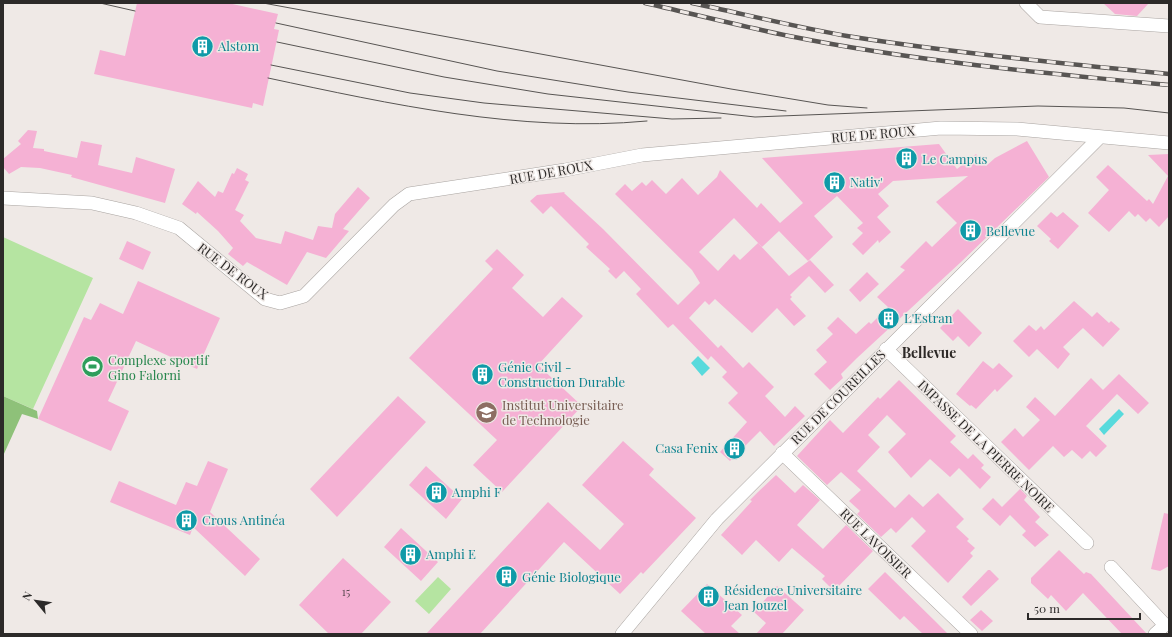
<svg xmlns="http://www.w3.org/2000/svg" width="1172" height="637" font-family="'Playfair Display',serif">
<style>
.green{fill:#b5e4a1}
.forest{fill:#8ec179}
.water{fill:#58dadc}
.building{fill:#f5b1d4}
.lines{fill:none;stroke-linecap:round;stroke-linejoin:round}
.street-casing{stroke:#a9a4a1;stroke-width:14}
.street{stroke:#fff;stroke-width:13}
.tram{stroke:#585553;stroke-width:1}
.rail-casing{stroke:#585553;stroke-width:4.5}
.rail{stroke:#efe9e6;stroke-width:3;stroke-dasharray:9;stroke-linecap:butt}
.labels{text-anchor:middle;stroke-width:3;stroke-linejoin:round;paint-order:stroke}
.number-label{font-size:11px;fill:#5e4c54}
.culture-label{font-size:13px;fill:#0d838f;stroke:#efe9e6;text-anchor:start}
.street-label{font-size:13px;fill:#2c2a29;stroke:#efe9e6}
.leisure-label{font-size:13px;fill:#27864d;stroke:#efe9e6;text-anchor:start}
.education-label{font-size:13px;fill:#785e54;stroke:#efe9e6;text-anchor:start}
.neighbourhood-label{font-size:14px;font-weight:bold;fill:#2c2826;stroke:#efe9e6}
</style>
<rect width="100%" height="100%" fill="#efe9e6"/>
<path class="green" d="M3 237 93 278 33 409 3 396Z
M438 577 451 589 429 614 415 601Z"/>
<path class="forest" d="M3 396 37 411 38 419 22 414 3 456Z"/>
<path class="water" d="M698 356 710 368 702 376 691 363Z
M1119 409 1124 414 1104 435 1099 429Z"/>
<path class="building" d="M137 3H228L278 14 274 29 279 30 263 106 253 103 252 108 94 74 100 50 125 56Z
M1103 3H1149L1137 16 1115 14Z
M28 130 37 131 33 148 44 149V151L77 158 81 141 102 145 98 165 132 173 136 157 175 169 165 203 71 177 72 175 40 168 21 167 9 174 3 167V159L21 144 18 141Z
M1027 141 1049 177 961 262 857 358 841 374 843 378 830 390 814 374 827 362 816 350 833 334 827 328 838 317 856 334 869 322 871 324 888 307 877 297 905 270 900 267 926 241 932 247 957 223 936 202 968 176 893 181 878 194 889 206 877 217 891 232 879 243 878 240 863 255 852 244 863 233 857 228 863 223 837 196 814 216 833 237 808 261 779 231 762 247 734 218 699 252 718 271 734 254 740 260 758 243 789 276 810 260 834 285 825 293 809 276 790 295 792 297 790 299 806 316 794 326 777 308 752 333 715 299 709 305 705 301 689 318 718 348 721 345 743 368 749 362 774 387 765 396 785 417 795 406 805 416 774 446 760 431 730 461 720 452 747 422 728 403 738 393 722 377 727 372 711 356 708 360 673 324 668 328 636 294 641 289 624 271 616 279 608 271 610 269 586 247 589 244 551 206 543 214 530 201 537 195 565 192 564 193 603 229 678 305 700 283 692 270 615 194 625 184 632 191 642 182 646 186 652 180 666 194 682 178 698 195 717 177 720 170 757 208 761 203 780 223 803 203 762 158 939 144 957 169 976 154 986 166 995 158Z
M1169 154V216L1159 227 1150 218 1146 222 1138 214 1135 217 1129 211 1109 232 1088 213 1109 190 1096 177 1108 165 1147 201 1149 199 1153 204 1168 176 1148 155Z
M237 168 248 174 245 180 249 182 235 210 244 215 240 221 256 238 281 244 285 231 313 240 318 226 332 228 335 214 358 187 370 198 343 229 349 231 326 258 307 252 287 285 247 262 243 266 228 254 233 248 218 231 197 212 196 214 182 204 198 181 215 197 218 191 223 193 232 173 234 174Z
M1051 212 1057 217 1063 212 1079 226 1058 249 1049 241 1051 239 1037 226Z
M127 241 151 252 143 270 119 259Z
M497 249 524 275 512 288 543 317 562 297 583 316 538 365 582 406 502 492 473 465 497 440 409 358 493 269 485 261Z
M867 272 879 284 860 302 849 290Z
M138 281 220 318 197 369 136 341 108 401 129 411 111 451 38 419 84 317 91 320 100 303 123 314Z
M1074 301 1092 317 1097 312 1109 323 1111 321 1120 329 1103 347 1083 328 1063 347 1070 354 1058 369 1037 349 1029 357 1013 341 1029 325 1036 331 1041 326 1044 330Z
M958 309 982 333 969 347 958 336 953 341 940 328Z
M983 361 993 369 999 363 1013 376 997 392 995 389 976 409 971 405 970 406 956 394Z
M1119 374 1149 403 1138 414 1117 394 1086 426 1107 446 1096 457 1090 451 1082 459 1072 450 1064 457 1053 446 1029 470 1001 442 1015 428 1023 437 1040 420 1026 407 1035 397 1055 416 1091 378 1103 390Z
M899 380 956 436 950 442 968 459 973 454 984 465 981 468 991 477 980 489 959 468 950 477 930 459 911 478 888 452 906 434 887 415 868 435 880 447 857 471 895 508 909 494 923 507 938 493 964 519 956 527 969 539 967 541 975 548 970 553 973 556 948 583 911 546 926 531 912 517 896 533 891 528 881 537 857 514 860 511 849 501 861 490 841 472 827 485 797 456 830 420 843 433 878 397 880 399Z
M398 396 426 422 337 517 310 489Z
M623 441 654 469 649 475 696 518 643 574 641 572 620 594 564 542 480 634H426L548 502 600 550 624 524 582 485Z
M208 461 228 469 210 512 260 559 245 576 193 527 190 535 110 502 119 481 176 505 186 482 197 486Z
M426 466 462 499 446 519 409 485Z
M776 475 795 493 803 485 820 500 797 525 823 549 846 525 873 551 834 591 822 579 825 576 792 548 779 562 756 540 742 555 721 535 752 501 750 500 758 492Z
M1020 489 1027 496 1024 500 1040 517 1035 522 1049 535 1035 547 1022 535 1026 531 1010 515 1000 526 982 509 993 498 1002 507Z
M1164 513 1169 514V566L1160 571 1151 569Z
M401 528 438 562 421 581 384 547Z
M1059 550 1084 574 1086 572 1091 574 1147 634H1122L1083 593 1066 611 1051 595 1048 599 1031 583V578Z
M343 558 391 602 361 634H329L299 605Z
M988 570H990L999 579 971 606 962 597Z
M885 572 936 622 948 634H923L904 616 900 620 868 589Z
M707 584 742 615 731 626 740 634H706L681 611Z
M777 586 804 610 782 634H756L766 623 754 612Z
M981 610 993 621 982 631 970 620Z"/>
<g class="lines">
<defs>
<path id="street" d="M1026 3 1040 17 1169 26
M3 198 92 203 136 213 179 228 265 299 280 303 304 296 394 205 409 194 565 170 642 155 941 128 1017 129 1169 143
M886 349 1087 543
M782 453 971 634
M1111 567 1165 625 1155 634
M622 634 717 519 1100 137"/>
</defs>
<use href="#street" class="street-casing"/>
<use href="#street" class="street"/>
<path class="tram" d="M100 3 135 11
M263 3 731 89 828 105 867 108
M276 23 497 71 628 92 786 111
M277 42 444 77 548 94 755 117 1038 106 1124 108 1169 113
M271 65 410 93 484 103 672 119 721 118
M268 78C390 104 521 133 647 121"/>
<defs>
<path id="rail" d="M645 3C693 14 741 26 789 36 914 61 1042 73 1169 85
M692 3C744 14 795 27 847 36 954 53 1061 63 1169 74"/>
</defs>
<use href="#rail" class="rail-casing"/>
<use href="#rail" class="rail"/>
</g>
<defs>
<symbol id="building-disc" viewBox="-11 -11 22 22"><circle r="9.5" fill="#0f9aa8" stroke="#efe9e6"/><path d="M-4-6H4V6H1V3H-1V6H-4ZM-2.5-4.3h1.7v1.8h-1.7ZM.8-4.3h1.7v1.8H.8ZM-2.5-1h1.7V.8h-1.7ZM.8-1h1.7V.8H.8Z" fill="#fff"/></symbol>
<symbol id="stadium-disc" viewBox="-11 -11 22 22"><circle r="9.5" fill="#2e9e5b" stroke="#efe9e6"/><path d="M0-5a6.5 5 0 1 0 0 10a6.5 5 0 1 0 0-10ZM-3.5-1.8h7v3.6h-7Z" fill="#fff"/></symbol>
<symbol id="university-disc" viewBox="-11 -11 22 22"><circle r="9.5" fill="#8d6e63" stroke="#efe9e6"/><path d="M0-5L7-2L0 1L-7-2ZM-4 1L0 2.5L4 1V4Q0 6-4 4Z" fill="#fff"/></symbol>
</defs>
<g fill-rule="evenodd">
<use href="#building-disc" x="190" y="34" width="25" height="25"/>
<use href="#building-disc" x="894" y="146" width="25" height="25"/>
<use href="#building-disc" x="822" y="170" width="25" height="25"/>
<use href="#building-disc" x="958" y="218" width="25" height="25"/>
<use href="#building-disc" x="876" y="306" width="25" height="25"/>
<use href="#stadium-disc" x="80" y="354" width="25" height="25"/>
<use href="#building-disc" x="470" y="362" width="25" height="25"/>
<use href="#university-disc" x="474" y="400" width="25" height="25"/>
<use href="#building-disc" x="722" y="436" width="25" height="25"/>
<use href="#building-disc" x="424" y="480" width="25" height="25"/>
<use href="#building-disc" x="174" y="508" width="25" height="25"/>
<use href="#building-disc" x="398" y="542" width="25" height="25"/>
<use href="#building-disc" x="494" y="564" width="25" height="25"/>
<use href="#building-disc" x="696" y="584" width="25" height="25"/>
</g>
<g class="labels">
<g class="number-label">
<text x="346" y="596">15</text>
</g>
<g class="culture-label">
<text x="218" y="51">Alstom</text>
<text x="922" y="164">Le Campus</text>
<text x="850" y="187">Nativ'</text>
<text x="986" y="236">Bellevue</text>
<text x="904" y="323">L'Estran</text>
<text x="498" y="372">Génie Civil -<tspan x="498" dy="15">Construction Durable</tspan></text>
<text x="718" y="453" text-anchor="end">Casa Fenix</text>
<text x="452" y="497">Amphi F</text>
<text x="202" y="525">Crous Antinéa</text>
<text x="426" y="559">Amphi E</text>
<text x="522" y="582">Génie Biologique</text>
<text x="724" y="595">Résidence Universitaire<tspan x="724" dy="15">Jean Jouzel</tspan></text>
</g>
<g class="street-label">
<text transform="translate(873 134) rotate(-5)" y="5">RUE DE ROUX</text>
<text transform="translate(551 172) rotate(-10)" y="5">RUE DE ROUX</text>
<text transform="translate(233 271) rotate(37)" y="5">RUE DE ROUX</text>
<text transform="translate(838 397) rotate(-45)" y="5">RUE DE COUREILLES</text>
<text transform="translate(986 446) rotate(44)" y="5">IMPASSE DE LA PIERRE NOIRE</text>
<text transform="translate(876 543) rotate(44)" y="5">RUE LAVOISIER</text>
</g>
<g class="leisure-label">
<text x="108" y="365">Complexe sportif<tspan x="108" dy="15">Gino Falorni</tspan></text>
</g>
<g class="education-label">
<text x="502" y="410">Institut Universitaire<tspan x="502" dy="15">de Technologie</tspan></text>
</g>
<g class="neighbourhood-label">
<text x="929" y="358">Bellevue</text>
</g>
</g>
<rect width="1172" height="637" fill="none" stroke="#2c2a29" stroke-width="8"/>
<g transform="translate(36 601) rotate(299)" stroke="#efe9e6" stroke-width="3" paint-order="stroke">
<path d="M0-3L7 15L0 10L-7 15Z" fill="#2c2a29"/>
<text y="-6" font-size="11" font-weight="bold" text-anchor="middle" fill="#2c2a29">N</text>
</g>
<path d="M1028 613v6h112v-6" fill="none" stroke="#2c2a29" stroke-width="2"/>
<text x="1034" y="613" font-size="12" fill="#2c2a29" stroke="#efe9e6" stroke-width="3" paint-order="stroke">50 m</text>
</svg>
